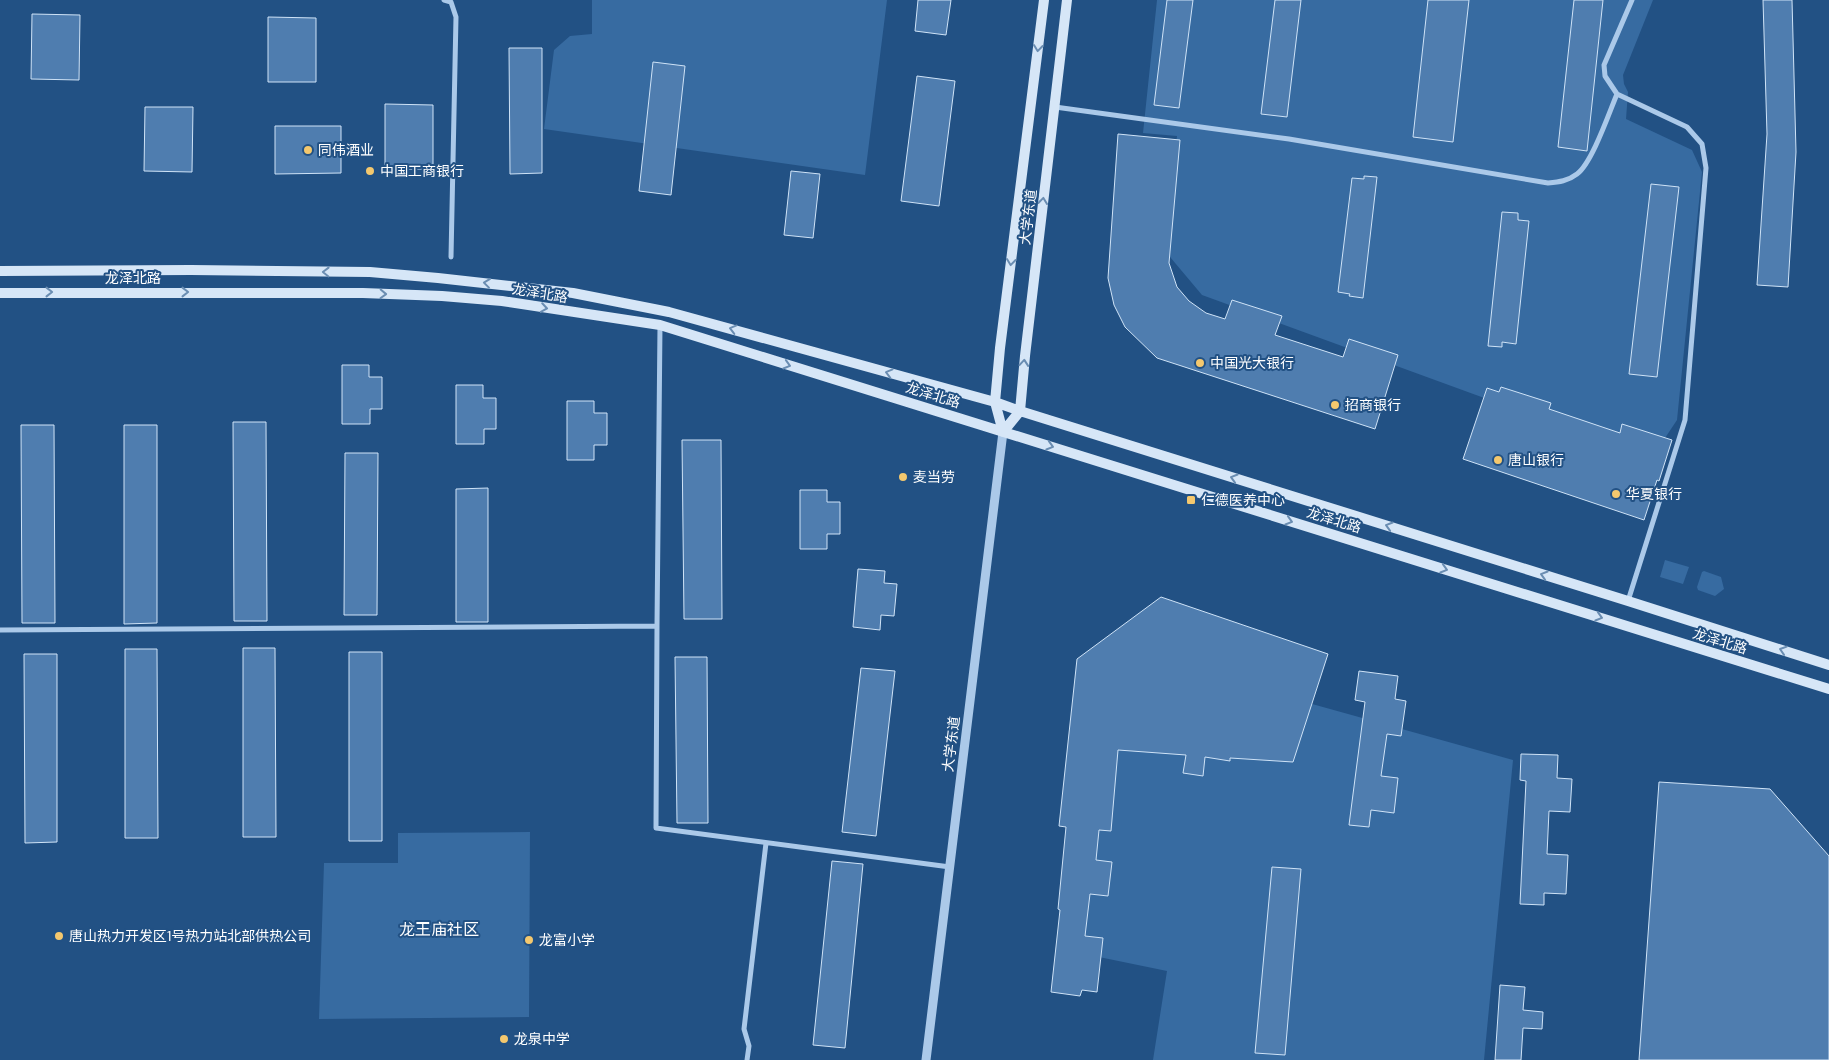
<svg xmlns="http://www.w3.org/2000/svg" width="1829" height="1060" font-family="'DM Sans','Noto Sans SC',sans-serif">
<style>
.green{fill:#376ba1}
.building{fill:#4f7daf;stroke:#cfe3f7}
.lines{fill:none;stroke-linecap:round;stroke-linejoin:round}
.minor{stroke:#abc9e9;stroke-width:5}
.tertiary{stroke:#abc9e9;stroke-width:9}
.secondary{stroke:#d6e6f7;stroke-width:10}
.oneway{stroke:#6a8db2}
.poi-dot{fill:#f4c86e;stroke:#225184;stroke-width:2}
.labels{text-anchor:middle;stroke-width:4;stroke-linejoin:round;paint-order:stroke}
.poi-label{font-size:14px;fill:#fff;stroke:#225184;text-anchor:start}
.street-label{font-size:14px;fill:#fff;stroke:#225184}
.quarter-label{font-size:16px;fill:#fff;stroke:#225184}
</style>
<rect width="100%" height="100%" fill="#225184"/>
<path class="green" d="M592 0H887L865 175 544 129 554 50 570 36 592 34Z
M1157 0H1653L1623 75 1624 84 1628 92 1626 119 1692 150 1702 172 1677 420 1651 459 1202 295 1165 251 1177 136 1143 133Z
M1665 560 1689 567 1683 584 1660 577Z
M1704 571 1721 577 1724 589 1715 596 1698 590 1697 587 1702 572Z
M1208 675 1513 760 1484 1060H1153L1167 971 1065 950 1108 734Z
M530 832 529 1017 319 1019 324 863H398V833Z"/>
<path class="building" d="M918 0H951L946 35 915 31Z
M1167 0H1193L1179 108 1154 105Z
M1275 0H1301L1287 117 1261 114Z
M1428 0H1469L1453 142 1413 137Z
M1574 0H1603L1587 151 1558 147Z
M1763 0H1792L1796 152 1788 287 1757 285 1767 134Z
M32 14 80 15 79 80 31 79Z
M268 17 316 18V82H268Z
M509 48H542V173L510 174Z
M653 62 685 66 671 195 639 191Z
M917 76 955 81 939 206 901 201Z
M385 104 433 105V169H385Z
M145 107H193L192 172 144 171Z
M275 126H341V173L275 174Z
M1118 134 1180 140 1169 263 1177 287 1189 301 1206 313 1225 319 1232 300 1282 316 1275 335 1343 357 1349 339 1398 355 1375 429 1157 358 1125 327 1114 305 1108 278Z
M791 171 820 174 813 238 784 235Z
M1364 176 1377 177 1363 298 1349 296 1350 294 1338 292 1352 178 1364 179Z
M1651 184 1679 187 1657 377 1629 374Z
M1502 212 1518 213V220L1529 221 1516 344 1502 342V347L1488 346Z
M342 365H369V377H382V409H370V424H342Z
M456 385H483V398H496V429H484V444H456Z
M1501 387 1551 403 1549 409 1620 433 1622 424 1672 440 1659 481 1657 480 1644 520 1463 459 1487 388 1499 392Z
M567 401H594V413H607V445H594V460H567Z
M233 422H266L267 621H234Z
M21 425H54L55 623H22Z
M124 425H157V623L124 624Z
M682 440H721L722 619H684Z
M345 453H378L377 615H344Z
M488 488V622H456V489Z
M800 490H827V502H840V534H827V549H800Z
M858 569 885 571 884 583 897 584 894 616 881 615 880 630 853 627Z
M1161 597 1328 654 1293 762 1230 758V761L1205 757 1203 776 1183 773 1186 755 1118 750 1111 831 1099 830 1096 860 1112 862 1108 896 1090 894 1085 936 1103 938 1097 992 1082 990 1080 996 1051 992 1060 910 1058 909 1066 827 1059 826 1077 659Z
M243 648H275L276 837H243Z
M125 649H157L158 838H125Z
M349 652H382V841H349Z
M24 654H57V842L25 843Z
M675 657H707L708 823H677Z
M861 668 895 671 876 836 842 832Z
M1359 671 1398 676 1395 699 1406 701 1401 736 1387 734 1381 776 1398 778 1394 813 1371 810 1369 827 1349 825 1365 702 1355 700Z
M1521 754 1558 755 1557 778 1572 779 1570 812 1549 811 1547 854 1568 855 1566 894 1544 893V905L1520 904 1526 781 1520 780Z
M1659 782 1770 789 1829 856V1060H1639Z
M832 861 863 864 845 1048 813 1045Z
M1272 867 1301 869 1285 1055 1255 1053Z
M1500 985 1525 987 1523 1010 1543 1012 1542 1029 1523 1028 1521 1060H1495Z"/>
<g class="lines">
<path class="minor" d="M444 0 451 2 456 17 451 257
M1055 107 1289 139 1548 183C1559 182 1568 181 1577 174 1592 163 1609 113 1617 94
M1628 601 1685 420 1706 168 1702 144 1687 127 1617 94 1605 76 1604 65 1632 0
M657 626 656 828 950 867
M0 630 657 626 660 326
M747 1060 749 1046 744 1029 766 843"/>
<path class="tertiary" d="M926 1060 1003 432"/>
<path class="secondary" d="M0 271 191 270 370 272 438 278 573 293 669 312 995 402 1020 411 1628 601 1829 665
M0 293H363L442 296 502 301 660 325 1829 689
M1003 432 1020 411 1025 356 1067 0
M1003 432 995 402 1000 348 1044 0"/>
</g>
<defs><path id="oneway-chevron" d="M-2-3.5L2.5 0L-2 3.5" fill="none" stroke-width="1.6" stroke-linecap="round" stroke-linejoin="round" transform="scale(1.25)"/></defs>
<g class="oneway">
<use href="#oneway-chevron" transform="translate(1038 48) rotate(97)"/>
<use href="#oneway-chevron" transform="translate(1043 201) rotate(-83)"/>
<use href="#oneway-chevron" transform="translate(1011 262) rotate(97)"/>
<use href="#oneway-chevron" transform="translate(326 272) rotate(-179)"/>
<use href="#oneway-chevron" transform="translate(487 283) rotate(-173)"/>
<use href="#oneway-chevron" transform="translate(49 292)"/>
<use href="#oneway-chevron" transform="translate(185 292)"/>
<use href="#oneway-chevron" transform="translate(383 294) rotate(2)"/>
<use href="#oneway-chevron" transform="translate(544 308) rotate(9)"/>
<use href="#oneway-chevron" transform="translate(733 329) rotate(-165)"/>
<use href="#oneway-chevron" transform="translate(1024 363) rotate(-85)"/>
<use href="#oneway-chevron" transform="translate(787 365) rotate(17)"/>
<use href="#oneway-chevron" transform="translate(889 373) rotate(-165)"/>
<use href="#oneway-chevron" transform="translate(1050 446) rotate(17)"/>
<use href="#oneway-chevron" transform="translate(1234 478) rotate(-163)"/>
<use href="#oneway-chevron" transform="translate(1289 521) rotate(17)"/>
<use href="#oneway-chevron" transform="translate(1389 526) rotate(-163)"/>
<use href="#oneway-chevron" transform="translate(1444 569) rotate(17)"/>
<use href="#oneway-chevron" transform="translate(1544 575) rotate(-163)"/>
<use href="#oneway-chevron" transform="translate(1599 617) rotate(17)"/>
<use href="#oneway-chevron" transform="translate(1783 650) rotate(-162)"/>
</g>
<g class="poi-dot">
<circle cx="308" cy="150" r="5"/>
<circle cx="370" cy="171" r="5"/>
<circle cx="1200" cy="363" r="5"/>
<circle cx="1335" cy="405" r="5"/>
<circle cx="1498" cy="460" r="5"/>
<circle cx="903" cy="477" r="5"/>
<circle cx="1616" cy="494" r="5"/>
<rect x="1186" y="495" width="10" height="10" rx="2.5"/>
<circle cx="59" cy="936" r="5"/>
<circle cx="529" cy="940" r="5"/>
<circle cx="504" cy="1039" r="5"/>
</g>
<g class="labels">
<g class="poi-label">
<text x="318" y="155">同伟酒业</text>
<text x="380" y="176">中国工商银行</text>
<text x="1210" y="368">中国光大银行</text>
<text x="1345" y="410">招商银行</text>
<text x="1508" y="465">唐山银行</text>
<text x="913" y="482">麦当劳</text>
<text x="1626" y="499">华夏银行</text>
<text x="1201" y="505">仁德医养中心</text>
<text x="69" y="941">唐山热力开发区1号热力站北部供热公司</text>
<text x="539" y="945">龙富小学</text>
<text x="514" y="1044">龙泉中学</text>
</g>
<g class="street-label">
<text transform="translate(1028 217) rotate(-83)" y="5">大学东道</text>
<text x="133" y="283">龙泽北路</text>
<text transform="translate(540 293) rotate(9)" y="5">龙泽北路</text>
<text transform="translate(933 395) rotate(17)" y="5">龙泽北路</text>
<text transform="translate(1334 520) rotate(17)" y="5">龙泽北路</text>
<text transform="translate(1720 641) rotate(17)" y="5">龙泽北路</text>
<text transform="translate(951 744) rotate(-83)" y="5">大学东道</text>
</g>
<g class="quarter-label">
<text x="439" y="935">龙王庙社区</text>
</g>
</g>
</svg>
